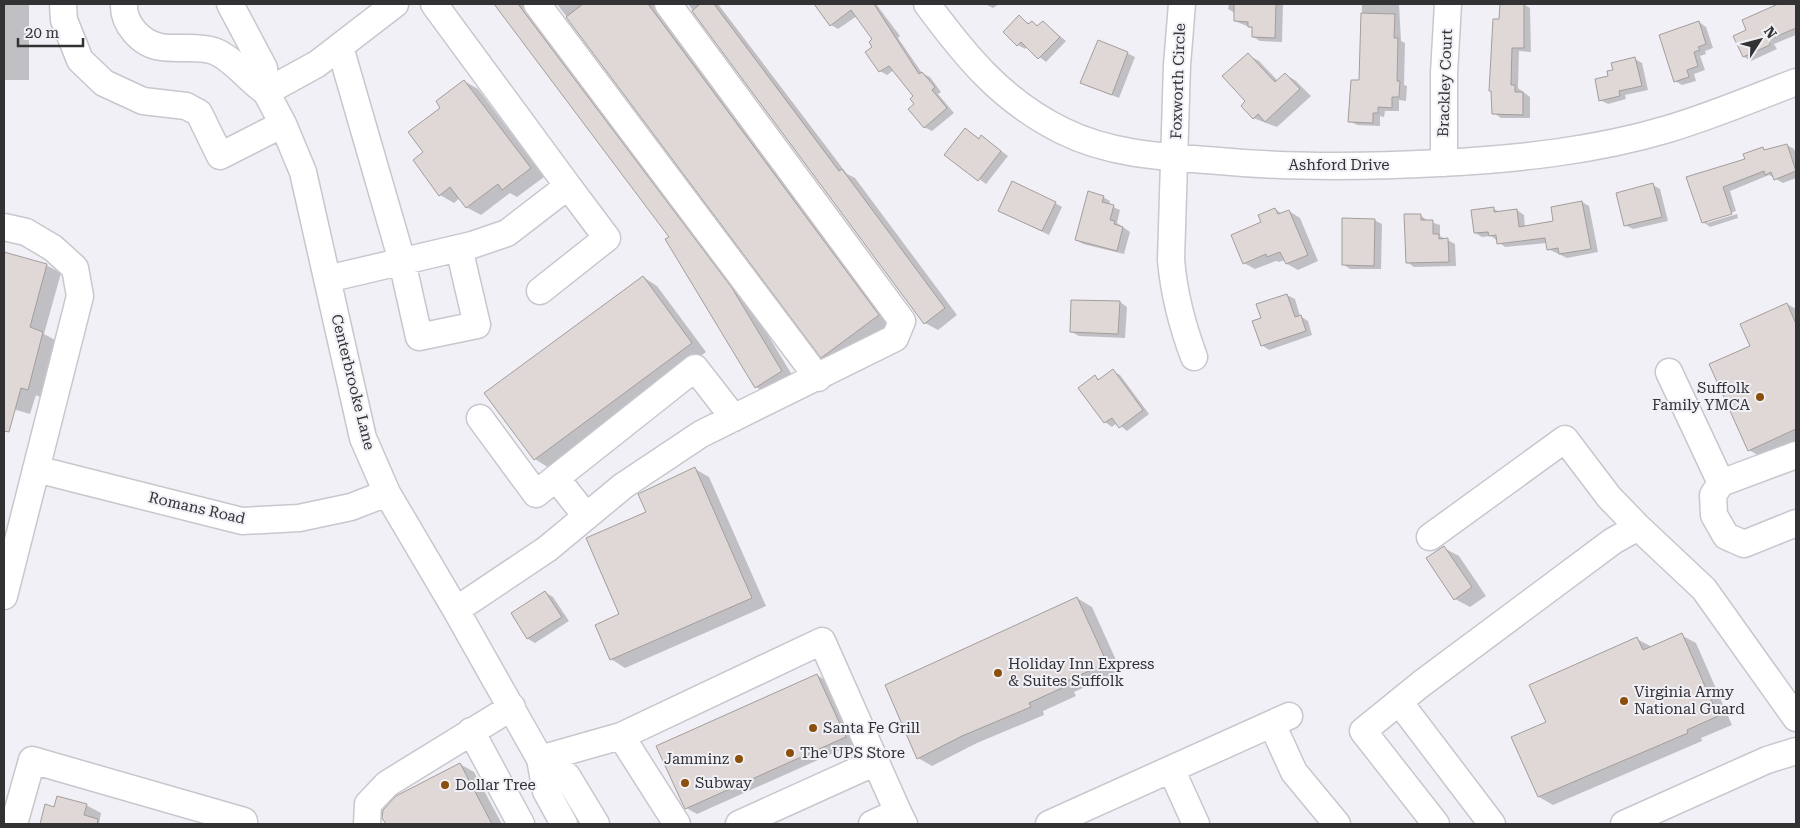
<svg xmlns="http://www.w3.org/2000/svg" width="1800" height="828" font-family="'Roboto Serif',serif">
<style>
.shadow{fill:#0003}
.building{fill:#dfd8d6;stroke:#a39d9b}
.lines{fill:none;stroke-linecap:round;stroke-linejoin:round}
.minor-casing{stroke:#c7c7cd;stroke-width:29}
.minor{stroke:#fff;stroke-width:26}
.poi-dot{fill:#8a4f0b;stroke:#f0f0f6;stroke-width:2}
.labels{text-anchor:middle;stroke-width:4;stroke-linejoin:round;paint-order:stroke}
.street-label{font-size:15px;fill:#323235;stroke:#f0f0f6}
.poi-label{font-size:15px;fill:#323235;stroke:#f0f0f6;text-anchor:start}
</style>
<rect width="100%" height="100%" fill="#f0f0f6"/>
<path class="shadow" d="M4 4H29V80H4Z
M496 4H531L744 296 794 378 768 394 756 387 670 237Z
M557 4H668L891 323 835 364 822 357Z
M688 4H718L847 174 855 178 957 315 938 330 925 323Z
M816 4H876L900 36 898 38 922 73 930 77 941 92 938 94 954 113 932 131 924 127 915 96 894 70 887 75 880 71 874 40 857 16 838 29 831 25Z
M985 4H999L993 8Z
M1229 4H1283L1282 42 1260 41 1253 37 1254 29 1235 21V13L1228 9Z
M1362 4H1399L1401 41 1405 43 1404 85 1407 86 1406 101 1399 100V111H1385L1384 117 1380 116V126L1357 125 1350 121 1360 81Z
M1501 4H1523L1530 8 1531 52 1519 51 1518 88 1530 97V118H1501L1494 113 1493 92 1490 91Z
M1781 4H1796V35L1774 44 1777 49 1751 61 1744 57 1747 30 1743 21Z
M1019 17 1030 24 1032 22 1039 26 1043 22 1066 41 1046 62 1027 47 1025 49 1018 45 1004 32Z
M1699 22 1706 27 1713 48 1705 51 1706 54 1700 56 1705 70 1694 74 1696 81 1682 85 1675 81Z
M1127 53 1135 57 1119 98 1089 86Z
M1248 55 1259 61 1278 81 1285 74 1296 81 1311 96 1277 127 1253 118Z
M1635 59 1642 63 1648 90 1625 95 1626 99 1608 104 1600 100 1614 71Z
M464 81 478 89 544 177 517 197 510 193 481 215 466 207 460 198 454 203 440 195 425 152 442 108Z
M973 134 980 139 988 141 1008 156 986 184 979 179Z
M1787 145 1794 149 1796 155V178L1783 183 1769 175 1730 191 1736 211 1707 221V223L1737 214 1738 218 1710 227 1703 222 1688 178 1747 160 1763 148 1767 151Z
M1653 185 1660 189 1668 221 1633 229 1625 225Z
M1103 197 1110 201 1109 205 1120 210 1117 223 1130 232 1124 254 1083 244 1076 240Z
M1582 202 1589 206 1598 252 1567 258 1548 249 1547 243 1505 247 1491 236 1482 237 1475 233 1494 209 1500 212 1517 210 1524 215 1525 228 1555 222Z
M1055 203 1062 207 1049 235 1006 214Z
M1275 209 1282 214 1289 211 1300 218 1318 261 1298 270 1287 264 1285 260 1279 262 1276 261 1255 269 1244 263 1263 223Z
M1420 215 1428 221 1440 225V236L1455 244 1456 266 1414 267 1407 262Z
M1374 220 1382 224 1381 269H1350L1343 264Z
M4 254 46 265 61 273 44 334 57 341 42 398 36 395 30 414 13 409 11 415 4 413Z
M643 277 657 286 706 352 549 468 535 459Z
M1287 295 1295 299 1300 316 1308 321 1312 335 1269 350 1262 345V319Z
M1073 301 1120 302 1127 307 1125 338 1079 336 1072 332Z
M1787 304 1796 309V443L1763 458 1749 450 1752 347Z
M1113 371 1120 375 1149 414 1127 431 1117 423 1112 427 1105 422 1095 377 1100 380Z
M695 469 709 477 766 606 625 668 611 659 648 512Z
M1444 548 1459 556 1486 596 1470 607 1455 599Z
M545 592 553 597 569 621 535 643 528 639 512 613Z
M1077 598 1092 607 1121 671 1074 692 1076 696 1043 711 1044 715 977 743 932 766 918 758Z
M1681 635 1696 643 1732 725 1701 738 1702 741 1553 805 1539 797 1547 723 1637 639 1652 647Z
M817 675 828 682 856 743 697 814 686 808Z
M460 764 474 772 502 824H387L384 818Z
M86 805 101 813 99 824H40L46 806 55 808Z"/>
<path class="building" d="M494 4H518L732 288 782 371 755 388 665 239 669 237Z
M583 4H648L879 315 821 358 566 17Z
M700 4H714L839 171 842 169 945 308 924 324 692 11Z
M814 4H874L919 74 922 72 935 87 932 90 947 108 924 128 908 109 914 104 910 99 913 96 889 66 879 72 865 52 872 47 869 42 872 39 851 10 830 26Z
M1234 4H1276L1275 38 1252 37V27H1248V22L1234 21Z
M1500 4H1524V48H1512L1511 85H1515V92H1523V115L1492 114 1491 91H1489L1493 19H1499Z
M1778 4H1796V28L1768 40 1770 45 1743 57 1733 36 1746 30 1742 20Z
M1361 13 1395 14 1394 38H1398L1397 81H1400L1399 97H1392V108L1378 107V113H1373V123L1348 122 1351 80H1359Z
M1019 15 1028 24 1032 21 1037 26 1043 21 1060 37 1038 59 1021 42 1017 46 1003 32Z
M1699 21 1706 44 1698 47 1700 50 1694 52 1698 66 1687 70 1689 77 1674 82 1659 35Z
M1098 40 1128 52 1112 95 1080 83Z
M1248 53 1275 82 1285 73 1300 89 1265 122 1258 114 1253 119 1241 106 1245 101 1222 76Z
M1635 57 1642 86 1619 91 1620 96 1599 101 1595 79 1608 76 1607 71 1613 70 1611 63Z
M464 80 531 168 502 190 498 184 466 208 450 187 439 196 413 160 423 152 408 132 440 108 436 101Z
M965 128 979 139 981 135 1001 151 978 181 944 155Z
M1787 144 1796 171 1774 180 1771 172 1765 175 1764 171 1723 187 1732 214 1702 223 1686 177 1745 159 1743 154 1763 147 1764 150Z
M1012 181 1056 202 1042 231 998 211Z
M1653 183 1662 217 1624 226 1616 193Z
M1088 191 1104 196 1102 202 1114 205 1110 220 1115 221 1114 224 1123 227 1117 251 1075 240Z
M1582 201 1591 249 1559 254 1558 248 1547 250 1545 238 1497 244 1496 235 1489 236 1488 232 1474 233 1471 210 1494 207V212L1517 209 1519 227 1553 221 1551 207Z
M1275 208 1278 214 1289 210 1308 255 1286 264 1280 252 1267 257 1266 254 1243 264 1231 235 1261 222 1258 215Z
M1404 214H1421V220H1433V234H1439V239L1448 238 1449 262 1406 263Z
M1342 218 1375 219 1374 266 1342 265Z
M4 252 47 264 30 327 43 332 28 390 21 388 9 432 4 431Z
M643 276 692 343 534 460 484 393Z
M1287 294 1295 317 1301 315 1306 331 1261 346 1252 321 1261 318 1256 304Z
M1071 300 1120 301 1118 334 1070 332Z
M1787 303 1796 324V429L1748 451 1709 364 1750 346 1740 324Z
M1113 369 1143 410 1119 428 1112 418 1104 423 1078 388 1095 375 1098 380Z
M695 467 752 598 610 660 595 625 619 614 586 538 646 512 638 494Z
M1444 546 1472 587 1454 600 1426 558Z
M545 591 562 617 527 639 511 613Z
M1077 597 1107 663 1060 684 1062 688 1029 703 1031 707 962 736 917 759 885 685Z
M1682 633 1718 716 1687 730 1688 733 1538 797 1511 737 1546 722 1529 685 1637 637 1643 650Z
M817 674 846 737 685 809 656 746Z
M460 763 492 824H386L382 818 383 810 396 796Z
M57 796 87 804 84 815 98 819 97 824H40L45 804 54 807Z"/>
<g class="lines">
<defs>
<path id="minor" d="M63 4 64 20 80 60 104 83 143 101 186 106 199 113 220 156 283 124
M124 4C123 24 141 44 161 47 179 50 196 45 214 51 233 58 248 80 266 92
M230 4 264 68 266 92 283 124 303 172 363 438 387 493 456 610 540 759 546 791 564 824
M537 4 818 378
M927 4C966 57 1002 101 1063 131 1111 155 1166 157 1219 161 1293 168 1366 167 1440 163 1517 159 1594 151 1668 129 1712 116 1754 98 1796 82
M1182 4 1177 65 1171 260C1174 294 1182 325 1194 357
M340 47 402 261 419 337 477 325 459 248
M266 92 317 64 395 4
M1444 163V73L1448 4
M4 227 26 232 53 248 75 268 80 296 4 596
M327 279 472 245 507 233 568 186 434 4
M540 291 607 238 568 186
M1669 372 1721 483
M480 418 536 494 556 478
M1796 455 1721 483 1713 495 1714 515 1726 536 1744 544 1796 523
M36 469 242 521 299 518 351 507 387 493
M586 516 556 478 695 368 734 418
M1430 537 1565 439 1609 497 1638 527 1704 589 1796 718
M456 610 547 549 623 486 701 434 895 338 902 321 668 4
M1400 703 1492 824
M1272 724 1294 772 1337 824
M471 731 521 824
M621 736 822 641 898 812
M540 759 621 736 677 824
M540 759 567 776 596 824
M1171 769 1196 824
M14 824 32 760 244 821V824
M367 824 368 804 387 784 512 707
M739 824 876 762
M872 824 898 812 904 824
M1049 824 1289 716
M1436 824 1363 731 1421 684 1613 541 1638 527
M1624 824 1767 760 1796 751"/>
</defs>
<use href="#minor" class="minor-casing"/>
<use href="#minor" class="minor"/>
</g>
<g class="poi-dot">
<circle cx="1760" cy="397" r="5"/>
<circle cx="998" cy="673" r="5"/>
<circle cx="1624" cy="701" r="5"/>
<circle cx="813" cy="728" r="5"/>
<circle cx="790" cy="753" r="5"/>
<circle cx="739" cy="759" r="5"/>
<circle cx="685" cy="783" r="5"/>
<circle cx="445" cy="785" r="5"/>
</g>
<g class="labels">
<g class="street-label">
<text transform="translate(1178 81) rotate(-88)" y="5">Foxworth Circle</text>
<text transform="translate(1445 83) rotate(-88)" y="5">Brackley Court</text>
<text x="1339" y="170">Ashford Drive</text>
<text transform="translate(353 382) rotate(76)" y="5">Centerbrooke Lane</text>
<text transform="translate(197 508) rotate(13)" y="5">Romans Road</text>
</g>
<g class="poi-label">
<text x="1750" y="393" text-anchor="end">Suffolk<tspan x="1750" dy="17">Family YMCA</tspan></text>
<text x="1008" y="669">Holiday Inn Express<tspan x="1008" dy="17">&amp; Suites Suffolk</tspan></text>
<text x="1634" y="697">Virginia Army<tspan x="1634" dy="17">National Guard</tspan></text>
<text x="823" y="733">Santa Fe Grill</text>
<text x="800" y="758">The UPS Store</text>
<text x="729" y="764" text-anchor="end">Jamminz</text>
<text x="695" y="788">Subway</text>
<text x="455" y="790">Dollar Tree</text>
</g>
</g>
<rect width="1800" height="828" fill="none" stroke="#323235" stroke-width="10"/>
<g transform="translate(1760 40) rotate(54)" stroke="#f0f0f6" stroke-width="4" paint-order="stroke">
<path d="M0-4L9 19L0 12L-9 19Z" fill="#323235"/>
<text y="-8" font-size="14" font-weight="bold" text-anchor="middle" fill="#323235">N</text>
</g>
<path d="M18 38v8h65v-8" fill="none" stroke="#323235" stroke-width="2.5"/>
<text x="25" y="38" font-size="15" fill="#323235" stroke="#f0f0f6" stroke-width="4" paint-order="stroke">20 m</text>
</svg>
